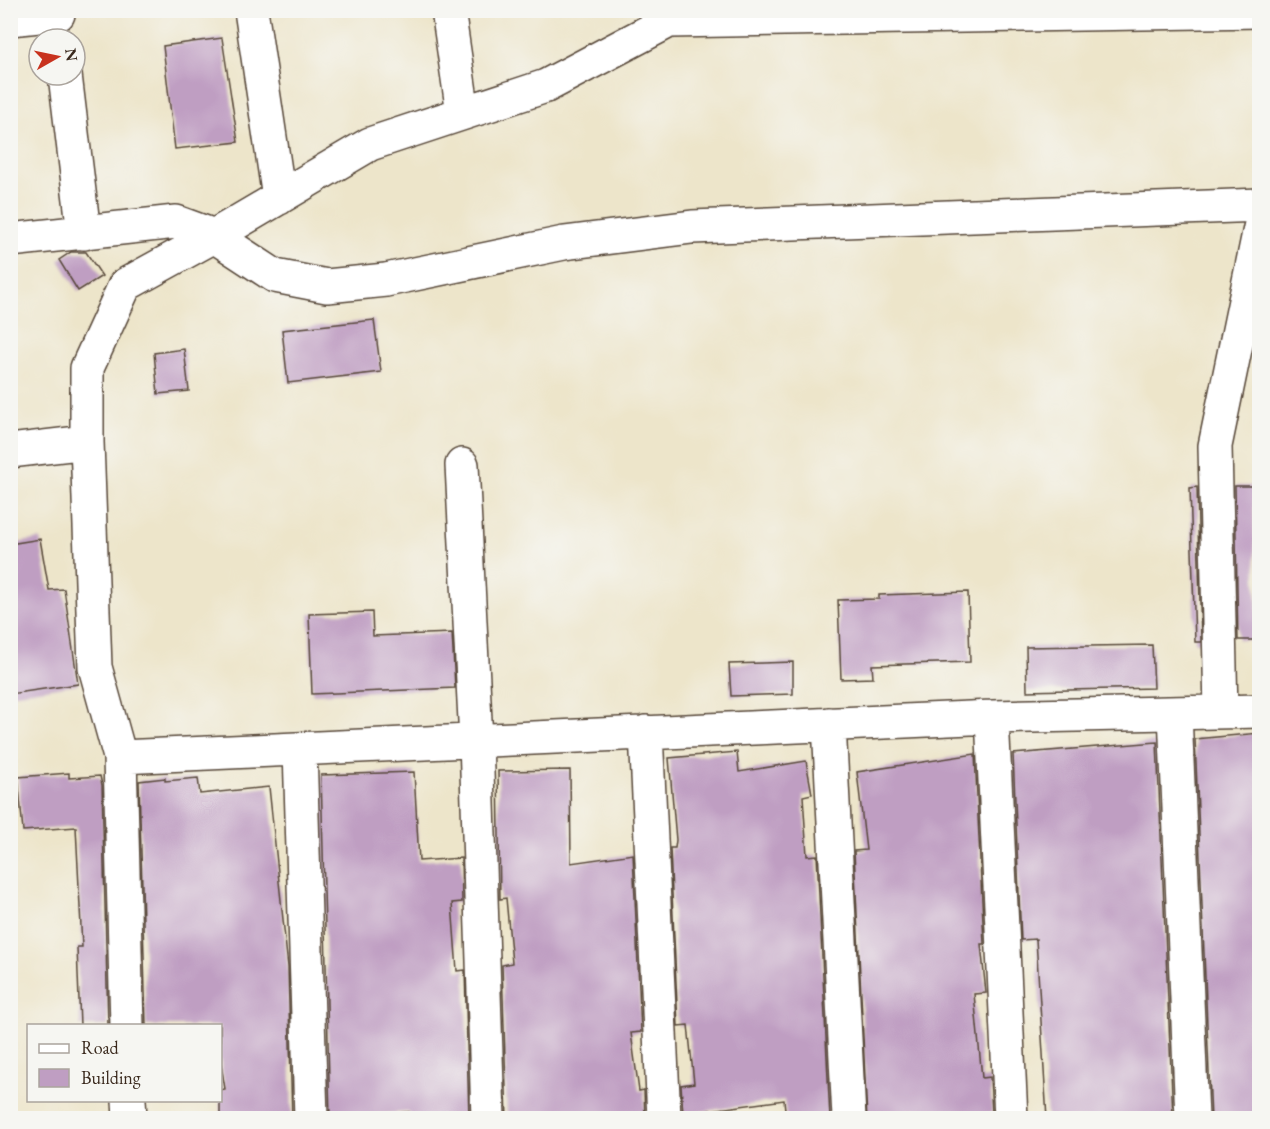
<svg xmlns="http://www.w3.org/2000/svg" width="1270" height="1129" font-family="'EB Garamond',serif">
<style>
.building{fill:#bf9ec2}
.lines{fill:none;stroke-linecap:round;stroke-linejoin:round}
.minor-casing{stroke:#564638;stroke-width:36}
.minor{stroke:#fff;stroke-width:33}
</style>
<rect width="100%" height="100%" fill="#f6f6f2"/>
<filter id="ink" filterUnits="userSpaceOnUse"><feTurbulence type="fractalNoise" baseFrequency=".0167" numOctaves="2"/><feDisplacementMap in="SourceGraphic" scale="12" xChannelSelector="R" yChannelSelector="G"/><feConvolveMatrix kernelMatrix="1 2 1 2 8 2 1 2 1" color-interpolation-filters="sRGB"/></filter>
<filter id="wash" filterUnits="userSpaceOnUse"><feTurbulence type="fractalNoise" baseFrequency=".008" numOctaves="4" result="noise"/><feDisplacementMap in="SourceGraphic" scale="24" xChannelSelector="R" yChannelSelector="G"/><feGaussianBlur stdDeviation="1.35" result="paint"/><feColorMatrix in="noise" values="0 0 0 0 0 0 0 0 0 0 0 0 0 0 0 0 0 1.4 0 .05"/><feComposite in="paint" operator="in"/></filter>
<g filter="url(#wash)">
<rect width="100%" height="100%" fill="#ede5ca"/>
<g id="blocks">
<path class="building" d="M222 38 238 142 175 149 163 46Z
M71 252H86L102 276 78 291 59 260Z
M374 320 381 372 288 383 282 330Z
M184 349 189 391 158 394 154 353Z
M1235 486H1253L1258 640H1238Z
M1197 487 1201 642H1195L1190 488Z
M40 539 49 590 64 589 78 684 10 694V544Z
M968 592 970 662 872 665 873 678 841 679 838 600 879 599V595Z
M372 612 373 636 452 633 455 688 312 694 309 614Z
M1152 645 1154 688 1027 691 1026 647Z
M793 662V694L731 696 729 664Z
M1260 733V1119H1211L1195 739Z
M1157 742 1173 1118 1047 1119 1036 939 1021 940 1013 754Z
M737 752 739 772 806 761 812 794 803 796 807 856 817 855 830 1119H786L784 1100 683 1114 681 1085 694 1083 688 1025 678 1026 670 848H675L676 840 669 758Z
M975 754 984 944H981L986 993 974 994 982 1078 990 1077 992 1113 940 1119H867L854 851 866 850 857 772Z
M570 770 571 863 633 854 641 1032 631 1033 639 1091 644 1090 645 1119H507L502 965 512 963 506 898 500 899 498 771Z
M414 772 419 861 461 858 462 902 452 903 457 971 465 970 469 1119H410L409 1112 330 1118 321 775Z
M69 773V778L100 776 102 785 108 1026H80L77 947H82L76 827 23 831 18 777Z
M165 778V781L198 778 200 794 269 787 288 967 292 1119H220V1090L225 1089 220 1058V1026H146L139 781Z"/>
</g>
</g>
<g filter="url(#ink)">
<use href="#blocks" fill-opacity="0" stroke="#564638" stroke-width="1.5"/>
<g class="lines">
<defs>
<path id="minor" d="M251 10 279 198
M448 10 463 113
M10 19 58 14
M669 21 1260 11
M65 75 84 233
M10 240 176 222 214 236 275 276 327 286 386 280 564 243 692 227 1260 205
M10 451 87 442
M462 465 476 740 488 1118
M1221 712 1215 446 1260 228
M1175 713 1192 1118
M992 717 1011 1118
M829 724 849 1118
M646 732 664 1118
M300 749 311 1118
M120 757 992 717 1260 711
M127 1026 120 757 95 667 87 442V368L125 285 214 236 370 144 546 86 669 21 672 10
M129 1100 130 1118"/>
</defs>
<use href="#minor" class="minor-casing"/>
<use href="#minor" class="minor"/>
</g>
</g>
<rect width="1270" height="1129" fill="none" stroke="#f6f6f2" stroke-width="36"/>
<rect x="27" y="1024" width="195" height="78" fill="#f6f6f2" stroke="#aba49d" stroke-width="1.5"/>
<rect x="39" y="1044" width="30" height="9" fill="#ffffff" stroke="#aba49d" stroke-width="1.5"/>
<text x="81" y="1054" font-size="18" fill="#3b2a1e">Road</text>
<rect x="39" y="1069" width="30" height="18" fill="#bf9ec2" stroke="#aba49d" stroke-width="1.5"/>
<text x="81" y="1084" font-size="18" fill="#3b2a1e">Building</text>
<g transform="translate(57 57) rotate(81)"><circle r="28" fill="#f6f6f2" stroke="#aba49d" stroke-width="1.5"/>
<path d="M0-4.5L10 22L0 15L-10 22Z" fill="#c8321e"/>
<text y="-9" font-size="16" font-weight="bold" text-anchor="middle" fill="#3b2a1e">N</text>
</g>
</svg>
